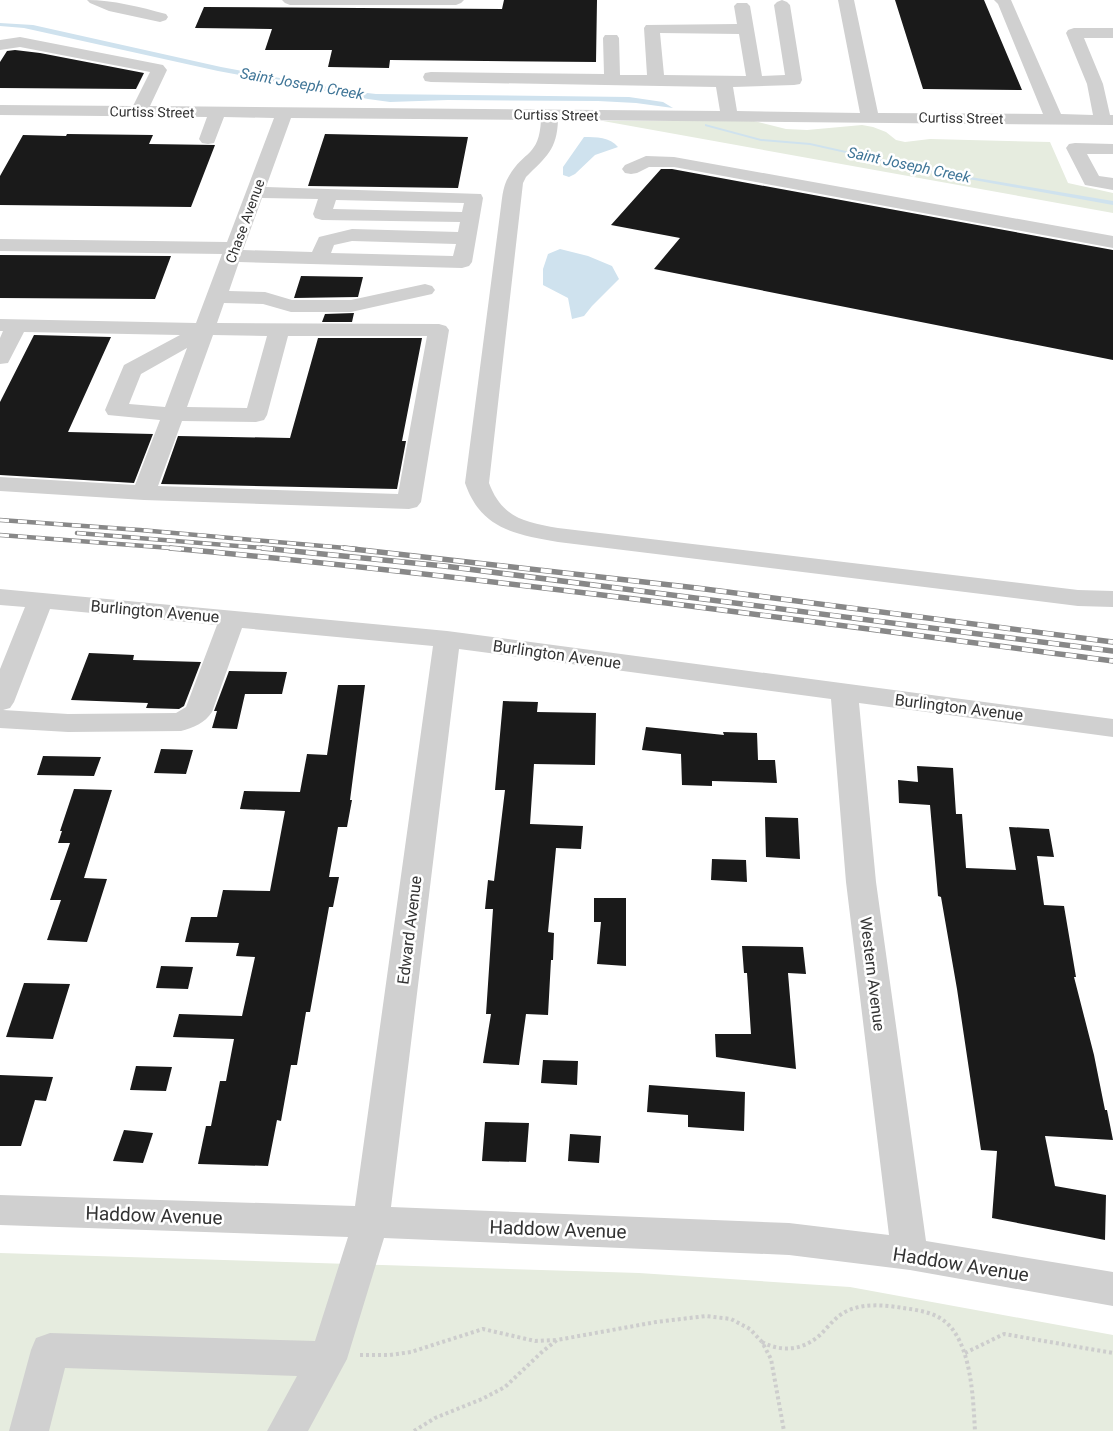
<svg xmlns="http://www.w3.org/2000/svg" width="1113" height="1431" font-family="Roboto,sans-serif">
<style>
.green{fill:#e6ecdf}
.water{fill:#cfe2ee}
.lines{fill:none;stroke-linecap:round;stroke-linejoin:round}
.stream{fill:#cfe2ee;fill-rule:evenodd}
.building{fill:#1a1a1a}
.path{stroke:#cdcdcd;stroke-width:4;stroke-dasharray:3 3;stroke-linecap:butt}
.minor{fill:#d0d0d0;fill-rule:evenodd}
.rail-far1-casing{stroke:#888;stroke-width:4.5}
.rail-casing{stroke:#888;stroke-width:5.5}
.rail-far1{stroke:#fff;stroke-width:3;stroke-dasharray:9;stroke-linecap:butt}
.rail{stroke:#fff;stroke-width:4;stroke-dasharray:11;stroke-linecap:butt}
.labels{text-anchor:middle;stroke-width:5;stroke-linejoin:round;paint-order:stroke}
.far-street-label{font-size:14px;fill:#333;stroke:#fff}
.far-water-label{font-size:15px;font-style:italic;fill:#3f7597;stroke:#fff}
.street-label{font-size:16px;fill:#333;stroke:#fff}
.near-street-label{font-size:19px;fill:#333;stroke:#fff}
</style>
<rect width="100%" height="100%" fill="#fff"/>
<path class="green" d="M603 121H754L786 129 807 130 862 125 873 127 886 132 896 140 905 142 930 139 1050 142 1068 183 1113 193V213Z
M0 1253 639 1273 850 1287 1113 1335V1431H0Z"/>
<path class="water" d="M0 23 33 25 221 67 350 91 376 94 629 97 663 102 673 108 636 103 598 101 448 100 390 102 368 99 218 71 24 28 0 26Z
M584 137C596 137 610 137 618 147L595 155 575 174 569 177 563 175V167Z
M560 249 588 256 612 266 619 279 592 306 584 316 572 319 568 298 543 285V269L548 254Z"/>
<g class="lines">
<path class="stream" d="M705 124 761 139 810 143 935 171 1113 201V205L935 173 810 145 761 141 705 126Z"/>
</g>
<path class="building" d="M504 0H597L596 62 390 60 389 68 328 67 332 50H265L272 29 195 28 204 7 502 9Z
M895 0H984L1022 90 923 89Z
M15 50 40 53 144 73 136 89 0 88V62L7 51Z
M67 134 153 135 149 144 215 145 191 207 0 205V176L23 135 66 136Z
M325 134 468 137 458 188 308 186Z
M661 169H672L1113 250V360L654 269 680 238 611 225Z
M0 255 171 256 155 299 0 298Z
M301 276 363 277 358 297 294 298Z
M354 313 352 322H322L325 314Z
M34 335 111 337 68 432 153 434 134 483 0 475V402Z
M318 338H422L402 441H406L397 489 161 484 178 436 290 438Z
M89 653 134 655 133 660 201 662 184 706 179 709 146 708 148 703 71 700Z
M229 671 287 672 282 694H245L237 729 212 728 217 711H214Z
M338 685H365L350 800H352L347 827H338L329 877H339L333 907H329L310 1012H306L297 1065H291L281 1121 277 1120 268 1166 198 1164 206 1126H211L220 1081H226L234 1039 173 1037 179 1014 242 1016 255 957 236 956 239 943 185 942 191 917H217L223 890 270 891 285 811 240 809 244 791 300 792 307 754 327 755Z
M503 701 538 702 537 712 596 713 595 765 534 764 530 824 583 826 581 849 556 848 548 932 554 933 553 960H551L548 1015 526 1014 519 1065 483 1063 491 1014H486L493 909H485L488 880 494 881 505 790H495Z
M646 727 724 735 723 732 757 733 758 760H775L777 783 712 781V786L682 785 681 754 642 750Z
M161 749 193 750 186 774 154 773Z
M43 756 101 757 94 776 37 775Z
M917 766 953 768 956 814H962L966 868 1016 870 1009 827 1049 829 1054 857 1037 856 1044 905 1064 906 1076 977H1074L1094 1055 1105 1110H1107L1113 1140 1045 1136 1055 1186 1106 1195 1105 1240 992 1218 997 1151 981 1150 957 989 941 897 938 896 930 805 899 803 898 780 918 782Z
M74 789 112 790 84 878 107 879 87 942 47 940 61 900H50L70 843H58L62 831H60Z
M765 817 798 818 800 859 766 857Z
M712 859 746 860 747 882 711 880Z
M594 898H626V966L597 964 601 922H594Z
M742 946 803 947 806 974 788 973 796 1069 716 1057 715 1034H751L747 973H744Z
M161 966 193 967 188 989 156 988Z
M24 983 70 984 53 1039 6 1037Z
M543 1060 578 1061 577 1085 541 1083Z
M136 1066 172 1067 166 1091 130 1090Z
M0 1075 53 1077 46 1101 35 1100 21 1146H0Z
M649 1085 745 1092 744 1131 688 1127V1115L647 1112Z
M485 1122 529 1123 526 1162 482 1161Z
M124 1130 153 1133 143 1163 113 1161Z
M570 1134 601 1136 599 1163 568 1161Z"/>
<g class="lines">
<path class="path" d="M762 1342C783 1353 804 1350 821 1334 829 1326 836 1316 847 1311 864 1303 885 1305 903 1308 917 1310 932 1312 943 1320 972 1341 973 1399 975 1431
M965 1353 1004 1334 1113 1353
M360 1355H390L411 1352 483 1329 535 1341 556 1340
M414 1431 435 1418 482 1399 505 1387 543 1351 557 1340 656 1322 706 1316 731 1319 750 1329 762 1342 771 1359 784 1431"/>
<path class="minor" d="M87 0C113 0 140 7 166 14L168 17 166 20 160 22 109 11 90 3Z
M282 0H464L461 3 456 5H290L285 3Z
M782 0 787 2 790 5 802 80 800 84 794 85 733 87 737 111 860 113 838 0H854L878 113 1043 114 998 4 994 0H1011L1061 114 1093 115 1087 84 1066 33 1068 30 1074 28H1113V38H1084L1103 84 1110 115H1113V125L558 120C557 150 546 157 526 177L523 183 489 483C502 518 525 522 558 528L1078 590 1113 591V607L1078 606 558 542C514 534 481 529 465 483L500 214C502 201 502 187 509 176 524 150 539 157 541 120L291 118 266 187 481 194 483 198 472 262 469 266 462 268 239 262 229 291 265 292 292 300H351L425 284 432 286 435 290 432 294 351 312H291L263 304 224 303 217 323 439 324 446 326 449 330 421 502 417 507 409 509 144 500 0 491V477L135 485 160 420 108 415 105 410 124 365 180 335 24 332 8 363 0 364V338L3 331H0V319L196 323 222 254 0 251V239L227 242 274 118 224 117 214 143 208 144 202 143 199 139 207 117 0 115V105L133 106 150 72 20 47 0 50V40L20 37 163 65 167 70 150 106 720 111 716 87 431 82 425 81 423 77 425 73 431 72 604 74 603 38 605 35H617L619 38 620 75H647L644 28 646 25 737 24 734 6 737 3H747L750 6 762 76 785 75 774 5 777 2ZM660 33 739 34 746 76 664 75ZM262 198 318 199 313 214 315 218 322 220 460 222 458 232 352 229 319 237 312 252 243 250ZM336 200 464 203 462 212 333 209ZM352 241 456 244 453 256 331 253 334 245ZM213 335 267 336 247 408 187 407ZM288 336H427L398 494 158 486 182 421 256 422 264 420 267 415ZM187 348 165 407 129 404 141 374Z
M1075 143 1113 144V154H1087L1099 176 1113 178V190L1085 185 1066 148 1069 144Z
M646 156 674 157 1113 236V248L674 167H649L637 173 631 174 625 173 622 169 625 165Z
M0 589 447 631 1113 719V737L859 703 876 882 926 1241 1113 1272V1306L910 1270 789 1255 384 1238 347 1359 308 1431H267L297 1376 65 1368 49 1431H9L31 1350 36 1338 50 1333 315 1341 348 1237 0 1225V1195L355 1206 433 646 242 628 212 712C205 723 193 728 181 731L68 732 0 728V669L25 607 0 605ZM50 609 217 625 186 707 176 713 68 714 3 710 10 708 14 702ZM459 649 831 699 846 882 889 1235 789 1223 391 1207Z"/>
<defs>
<path id="rail-far1" d="M0 520 140 530 357 549
M77 533 275 549
M0 535 184 549"/>
<path id="rail" d="M170 548C486 577 799 620 1113 661
M262 548 444 566 1113 651
M344 548 697 588 1113 642"/>
</defs>
<use href="#rail-far1" class="rail-far1-casing"/>
<use href="#rail" class="rail-casing"/>
<use href="#rail-far1" class="rail-far1"/>
<use href="#rail" class="rail"/>
</g>
<g class="labels">
<g class="far-street-label">
<text transform="translate(152 112) rotate(1)" y="5">Curtiss Street</text>
<text transform="translate(556 115) rotate(1)" y="5">Curtiss Street</text>
<text transform="translate(961 118) rotate(1)" y="5">Curtiss Street</text>
<text transform="translate(245 221) rotate(-70)" y="5">Chase Avenue</text>
</g>
<g class="far-water-label">
<text transform="translate(302 84) rotate(10)" y="5">Saint Joseph Creek</text>
<text transform="translate(909 165) rotate(12)" y="5">Saint Joseph Creek</text>
</g>
<g class="street-label">
<text transform="translate(155 611) rotate(5)" y="6">Burlington Avenue</text>
<text transform="translate(557 654) rotate(8)" y="6">Burlington Avenue</text>
<text transform="translate(959 707) rotate(7)" y="6">Burlington Avenue</text>
<text transform="translate(409 930) rotate(-83)" y="6">Edward Avenue</text>
<text transform="translate(873 974) rotate(83)" y="6">Western Avenue</text>
</g>
<g class="near-street-label">
<text transform="translate(154 1215) rotate(2)" y="7">Haddow Avenue</text>
<text transform="translate(558 1229) rotate(2)" y="7">Haddow Avenue</text>
<text transform="translate(961 1264) rotate(9)" y="7">Haddow Avenue</text>
</g>
</g>
</svg>
